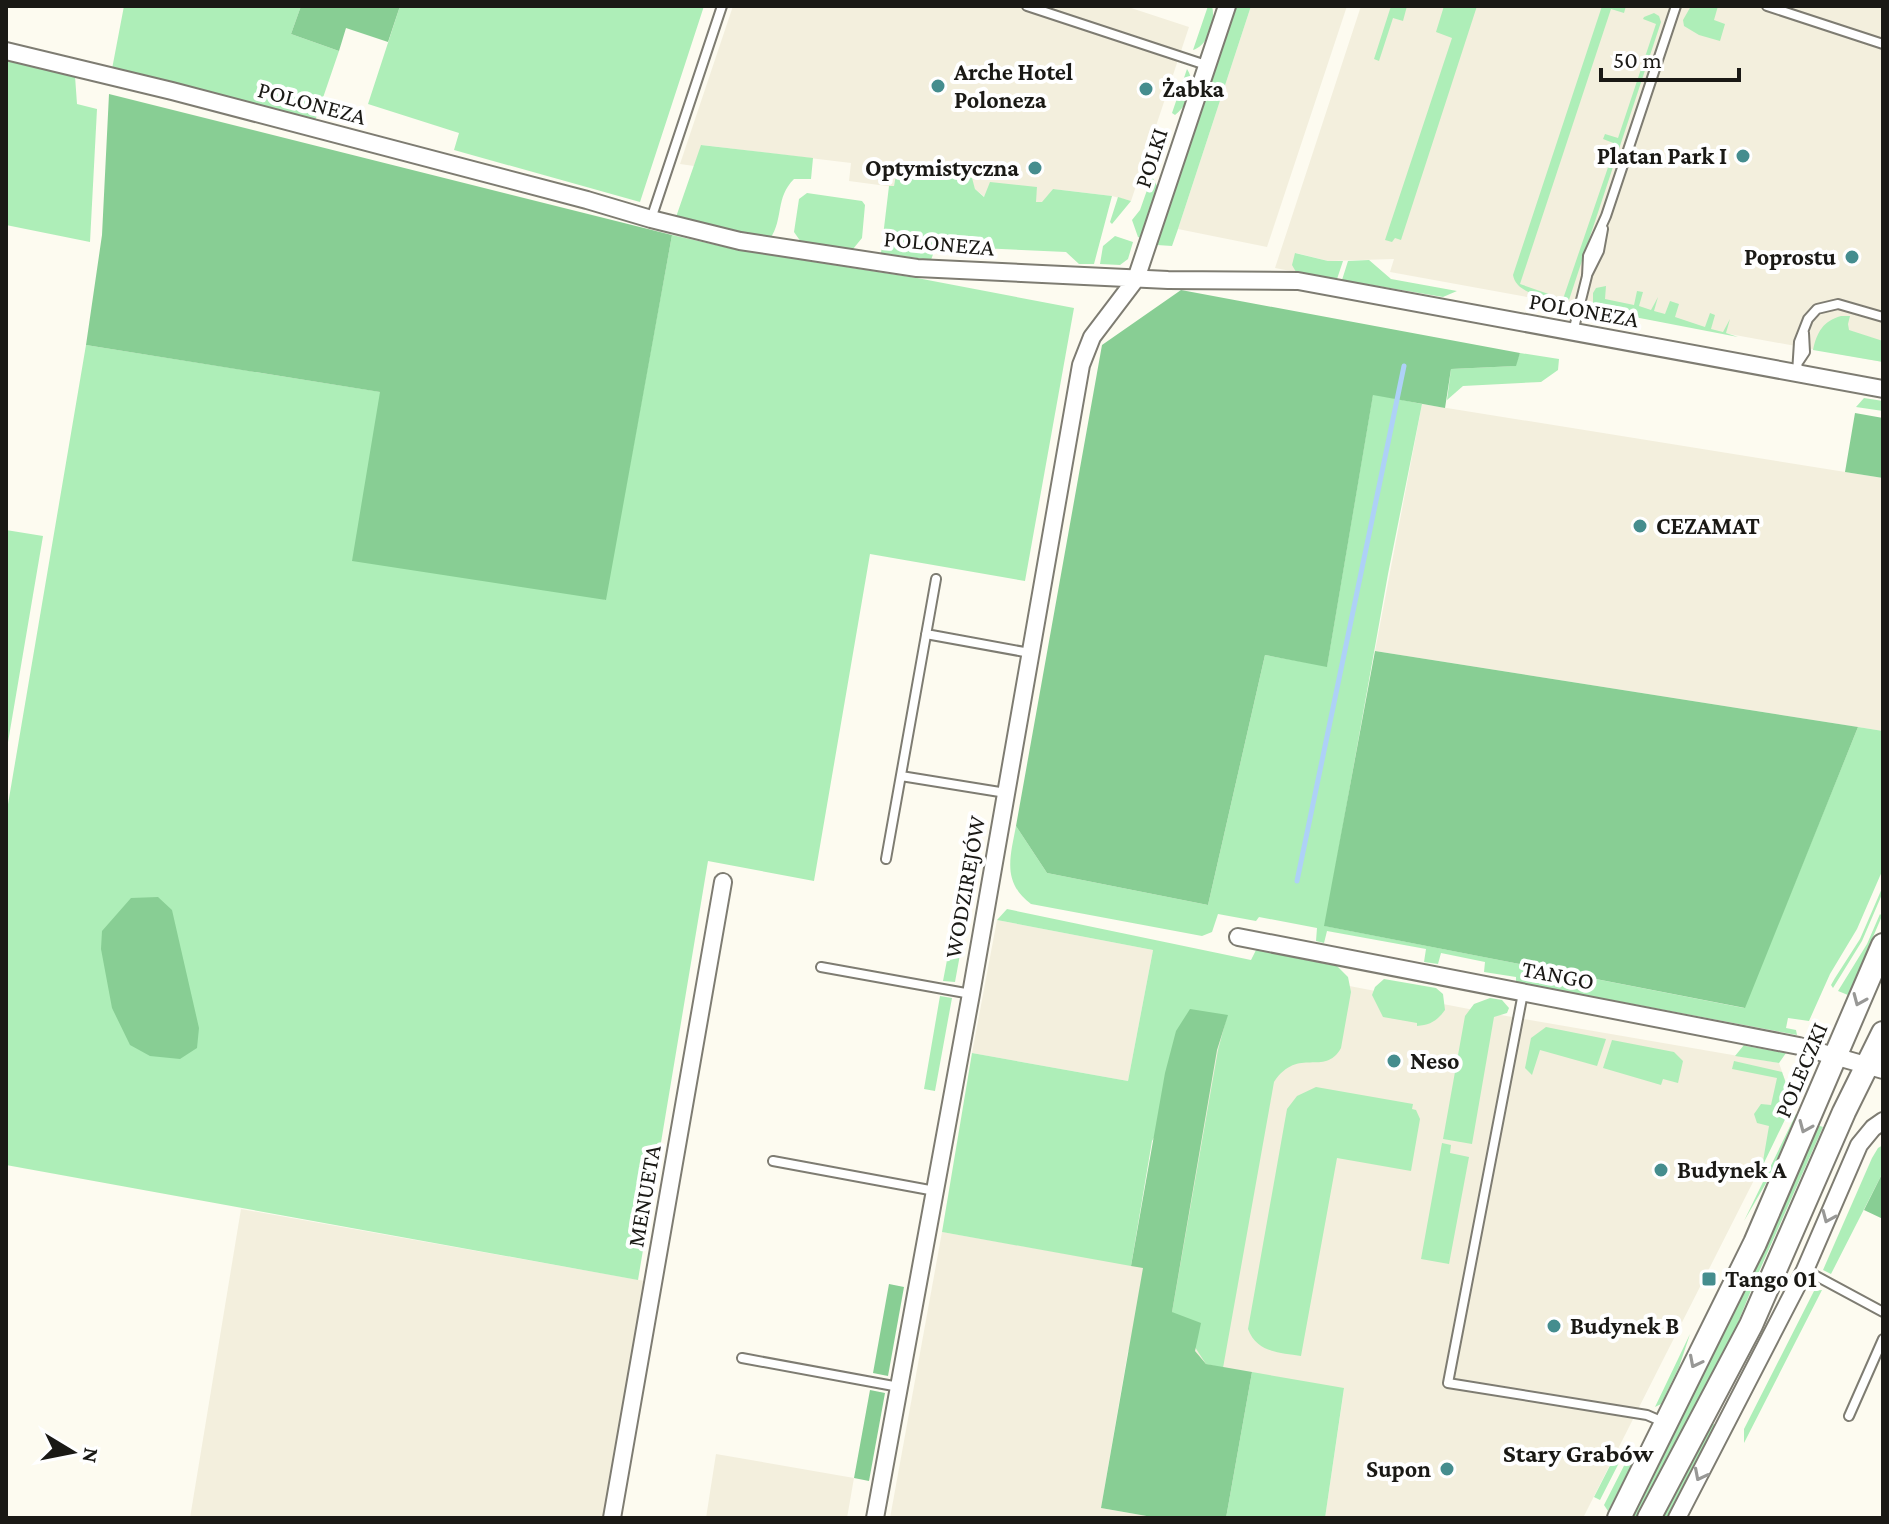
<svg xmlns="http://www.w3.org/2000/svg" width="1889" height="1524" font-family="'Crimson Pro',serif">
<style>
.built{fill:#f3efdd}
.green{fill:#aeeeb8}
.forest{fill:#88ce94}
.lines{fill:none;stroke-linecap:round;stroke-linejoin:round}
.stream{stroke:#aed1f7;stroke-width:5}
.service-casing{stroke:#7e7c72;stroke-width:12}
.minor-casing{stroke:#7e7c72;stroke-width:20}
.secondary-casing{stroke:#7e7c72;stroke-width:26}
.service{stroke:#fff;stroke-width:8}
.minor{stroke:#fff;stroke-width:16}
.secondary{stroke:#fff;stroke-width:22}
.oneway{stroke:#989896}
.poi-dot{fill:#458d8e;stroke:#fff;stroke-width:3}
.labels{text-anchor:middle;stroke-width:8;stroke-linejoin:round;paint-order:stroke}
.poi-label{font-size:24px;font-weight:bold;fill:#1a1915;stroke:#fff;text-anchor:start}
.street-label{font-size:24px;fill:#1a1915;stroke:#fff}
.neighbourhood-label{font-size:26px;font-weight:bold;fill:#1a1915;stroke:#fff}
</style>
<rect width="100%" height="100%" fill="#fdfbf0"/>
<path class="built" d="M733 6H1125L1189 27 1131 201 1112 196 1053 189 1042 203 1035 202 1037 187 985 197 975 189 971 178 897 169 894 187 849 181 851 163 702 145 694 166 680 164Z
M1251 6H1347L1267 247 1178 229Z
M1361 6H1883V362L1390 272 1394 259 1328 261 1296 253 1293 265 1296 272 1275 268Z
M1422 404 1883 478V731L1375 651Z
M997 920 1153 950 1128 1081 972 1053Z
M1199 957 1495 1014 1779 1063 1793 1103 1583 1518H1325L1344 1389 1128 1351 1101 1508 1158 1518H890L942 1232 1143 1267Z
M241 1209 645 1281 605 1518H190Z
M716 1454 854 1478 847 1518H706Z"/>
<path class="green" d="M124 6H301L291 34 339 51 315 121 112 69Z
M400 6H704L640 202 454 150 459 133 368 104Z
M1208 6H1212C1216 21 1208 46 1193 50Z
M1236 6H1251L1178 229 1172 246 1157 245Z
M1391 6H1407L1403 21 1393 18 1379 61 1374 59Z
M1444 6H1477L1401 240 1395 238 1392 242 1385 240 1452 38 1436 32Z
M1602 6H1626L1624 13 1611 9 1520 284 1563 299 1616 144 1603 139 1605 134 1618 138 1656 24 1643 19 1644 17 1654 13 1659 16 1661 22 1569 300 1562 302C1546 297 1516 294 1513 275Z
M1691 6H1718L1714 20 1725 24 1720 41 1699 35 1684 26 1683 20Z
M6 59 75 76 77 104 97 109 90 242 6 225Z
M1187 69C1197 84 1189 104 1175 115L1172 113Z
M701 145 813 158 811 179H794C775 198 784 218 770 239L676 217Z
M897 169 972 178 975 189 984 197 990 182 1037 187 1036 202H1042L1053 189 1112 196 1094 264H1079L1066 252 936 246 931 260 881 253 889 186H894Z
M1152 176 1158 188 1141 238 1138 237 1132 220 1140 210Z
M807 193 862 201 865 205 862 238 853 249 801 242 794 232 799 199Z
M1118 197 1131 201 1112 224 1110 222Z
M672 235 738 250 917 278 1074 308 1025 581 870 554 814 881 708 861 638 1280 6 1165V816L86 345 381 392 605 600Z
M1115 236 1133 242 1128 259 1120 265 1100 264 1103 246Z
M1295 253 1328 261H1343L1337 279 1296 272 1292 265Z
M1369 260 1391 279 1457 291 1443 297 1342 280 1348 261Z
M1606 286 1605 299 1634 305 1637 291 1643 292 1639 306 1651 310 1658 297 1654 311 1665 314 1670 301 1679 304 1675 317 1705 327 1710 313 1715 315 1711 329 1723 332 1730 319 1726 333 1738 337 1593 309V293L1596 288Z
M1841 316H1850L1848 324 1849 330 1883 341V362L1813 350C1817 332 1823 321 1841 316Z
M1520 353 1559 359 1558 370 1541 382 1463 386 1447 400 1451 369 1515 366Z
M1373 394 1422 404 1388 574 1325 926 1744 1008 1858 727 1883 731V869L1857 929 1830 974 1809 1021 1788 1018 1786 1028 1796 1030 1797 1035 1516 982V977L1484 972 1485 962 1441 953 1438 964 1424 962 1426 949 1327 931 1324 943 1316 941 1317 928 1259 917 1256 921 1218 914 1212 932 1202 936 1031 904C1002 882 1010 858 1016 826L1047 873 1208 905 1265 655 1327 666Z
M1864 398 1883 401V411L1856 407Z
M6 530 43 536 6 754Z
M1883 886V892L1862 941 1833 988 1831 985 1835 978 1860 939Z
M961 887 972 889 955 982 943 981Z
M1007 909 1251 960 1256 950 1337 966 1348 977 1351 992 1341 1048C1324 1078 1299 1045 1274 1082L1223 1368 1206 1364 1172 1312 1218 1050 1227 1016 1152 1141 1131 1266 942 1232 972 1053 1128 1081 1153 950 997 920Z
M1880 914 1882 916 1848 995 1838 991 1867 944Z
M1384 979 1436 988 1443 994 1445 1010C1437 1021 1430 1025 1417 1026V1023L1383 1017 1372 995 1375 987Z
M940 996 952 998 935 1091 924 1089Z
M1490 998 1502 1000 1509 1008 1507 1013 1494 1017 1472 1144 1443 1139 1465 1016 1474 1004Z
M1546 1027 1606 1039 1597 1066 1540 1050 1532 1075 1525 1068 1531 1038Z
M1612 1040 1674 1052 1683 1061 1678 1083 1663 1079 1661 1085 1603 1068Z
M1744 1045 1746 1046 1786 1053 1779 1063 1735 1056Z
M1734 1061 1782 1072 1793 1103 1762 1167 1769 1126 1757 1123 1754 1114 1761 1104 1771 1105 1777 1078 1732 1069Z
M1316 1087 1413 1104 1412 1109 1416 1110 1420 1119 1411 1171 1337 1158 1301 1356C1279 1352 1257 1353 1248 1329L1287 1109 1297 1096Z
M1796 1114 1798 1115 1776 1166 1744 1221Z
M1817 1125 1823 1127 1754 1283 1724 1357 1668 1464 1637 1518H1629Z
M1442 1143 1451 1145 1450 1153 1469 1157 1449 1264 1421 1259Z
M1883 1145V1172L1831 1274 1823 1270 1872 1158 1878 1148Z
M1822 1290 1744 1443V1429L1814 1291Z
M1690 1334 1679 1367 1661 1404 1655 1407Z
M1252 1372 1344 1388 1325 1518H1226Z
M1713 1424 1718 1426 1672 1518H1662Z
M1618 1450 1625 1451 1600 1500 1594 1497Z
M1631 1452H1638L1608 1511 1604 1505Z"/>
<path class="forest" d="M301 6H400L388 42 346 28 339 51 291 34Z
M109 94 672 235 606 600 352 561 380 392 86 345 102 235Z
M1181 290 1520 353 1516 366 1451 369 1445 408 1373 395 1327 667 1265 655 1208 905 1047 873 1016 826 1102 345Z
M1855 413 1883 418V478L1845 472Z
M1375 651 1858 727 1745 1008 1324 926Z
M158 897 172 910 199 1028 197 1048 180 1059 150 1056 130 1045 112 1008 101 949 102 931 131 898Z
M1190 1009 1228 1015 1217 1050 1172 1312 1201 1323 1195 1351 1206 1364 1252 1372 1226 1518H1158L1101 1508 1143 1268 1131 1266 1165 1073 1176 1031Z
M1883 1172V1219L1864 1210Z
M889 1284 904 1287 888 1376 873 1373Z
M870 1390 885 1393 869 1481 854 1478Z"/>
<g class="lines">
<path class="stream" d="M1297 881 1404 366"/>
<defs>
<path id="service" d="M1027 6 1206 65
M1767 6 1883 44
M651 219 722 6
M1587 275 1599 251 1603 229
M1573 332 1587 276 1588 256 1606 216 1676 6
M1799 361 1805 352 1804 333
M1797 373 1799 342 1808 319 1817 309 1838 304 1883 317
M926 634 1030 653
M901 776 1006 793
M886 859 936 579
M821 967 971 994
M1523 993 1448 1383 1647 1415 1663 1422
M773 1161 935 1191
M1805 1270 1883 1312
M742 1358 899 1387
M1849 1416 1883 1339"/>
<path id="minor" d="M6 51 172 91 587 200 651 219 740 241 917 268 1168 280 1298 281 1883 389
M1238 937 1799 1046 1883 1070
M612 1518 723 882
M875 1518 971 994 1081 365 1092 337 1136 279 1227 6
M1677 1518 1805 1270 1859 1145 1873 1128 1883 1121"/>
<path id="secondary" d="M1619 1518 1755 1243 1883 945
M1649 1518 1751 1325 1844 1112 1883 1033"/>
</defs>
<use href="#service" class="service-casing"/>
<use href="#minor" class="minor-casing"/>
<use href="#secondary" class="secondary-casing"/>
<use href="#service" class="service"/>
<use href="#minor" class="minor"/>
<use href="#secondary" class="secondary"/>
</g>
<defs><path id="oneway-chevron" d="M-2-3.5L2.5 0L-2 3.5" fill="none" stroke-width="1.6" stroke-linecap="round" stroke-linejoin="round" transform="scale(2)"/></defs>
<g class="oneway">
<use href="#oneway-chevron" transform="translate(1859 1000) rotate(113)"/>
<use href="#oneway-chevron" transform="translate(1805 1127) rotate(113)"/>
<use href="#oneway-chevron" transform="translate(1828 1217) rotate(113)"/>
<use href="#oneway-chevron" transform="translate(1695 1362) rotate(117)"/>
<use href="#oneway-chevron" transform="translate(1700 1475) rotate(117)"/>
</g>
<g class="poi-dot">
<circle cx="938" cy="86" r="8"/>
<circle cx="1146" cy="89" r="8"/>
<circle cx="1743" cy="156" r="8"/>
<circle cx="1035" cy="168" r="8"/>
<circle cx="1852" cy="257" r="8"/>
<circle cx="1640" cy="526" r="8"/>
<circle cx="1394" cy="1061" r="8"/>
<circle cx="1661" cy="1170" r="8"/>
<rect x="1701" y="1271" width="16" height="16" rx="4"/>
<circle cx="1554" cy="1326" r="8"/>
<circle cx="1447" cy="1469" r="8"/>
</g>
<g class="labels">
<g class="poi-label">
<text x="954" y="80">Arche Hotel<tspan x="954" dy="28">Poloneza</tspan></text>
<text x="1162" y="97">Żabka</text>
<text x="1727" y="164" text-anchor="end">Platan Park I</text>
<text x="1019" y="176" text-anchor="end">Optymistyczna</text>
<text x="1836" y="265" text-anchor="end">Poprostu</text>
<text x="1656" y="534">CEZAMAT</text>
<text x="1410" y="1069">Neso</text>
<text x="1677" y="1178">Budynek A</text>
<text x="1725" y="1287">Tango 01</text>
<text x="1570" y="1334">Budynek B</text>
<text x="1431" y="1477" text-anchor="end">Supon</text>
</g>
<g class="street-label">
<text transform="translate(312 103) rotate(15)" y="8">POLONEZA</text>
<text transform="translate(1151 158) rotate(-72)" y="8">POLKI</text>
<text transform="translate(939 243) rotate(5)" y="8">POLONEZA</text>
<text transform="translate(1584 310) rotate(10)" y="8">POLONEZA</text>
<text transform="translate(965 887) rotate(-80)" y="8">WODZIREJÓW</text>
<text transform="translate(1558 975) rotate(11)" y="8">TANGO</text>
<text transform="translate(1801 1070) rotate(-67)" y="8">POLECZKI</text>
<text transform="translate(644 1196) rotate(-80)" y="8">MENUETA</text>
</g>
<g class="neighbourhood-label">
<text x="1578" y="1462">Stary Grabów</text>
</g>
</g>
<rect width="1889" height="1524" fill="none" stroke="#1a1915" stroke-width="16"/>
<g transform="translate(72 1452) rotate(100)" stroke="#ffffff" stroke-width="6" paint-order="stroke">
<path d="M0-6L14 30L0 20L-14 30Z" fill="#1a1915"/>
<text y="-12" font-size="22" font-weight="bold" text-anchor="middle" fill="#1a1915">N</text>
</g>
<path d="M1601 68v12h138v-12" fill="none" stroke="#1a1915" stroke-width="4"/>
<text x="1613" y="68" font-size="24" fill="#1a1915" stroke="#ffffff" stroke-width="6" paint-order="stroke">50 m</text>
</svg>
